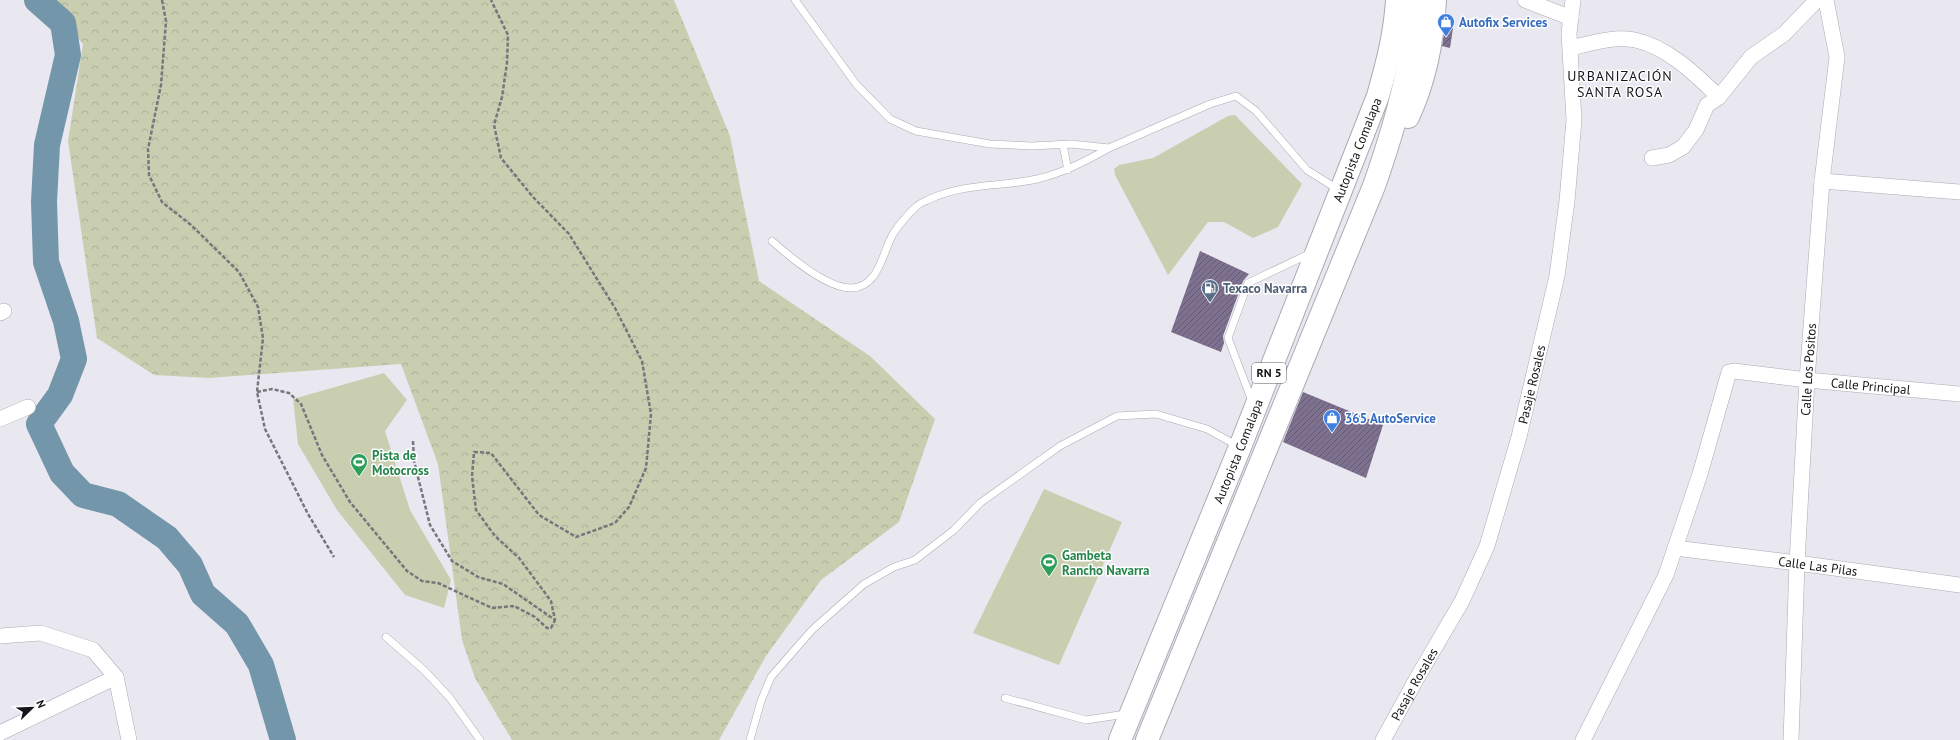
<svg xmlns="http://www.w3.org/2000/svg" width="1960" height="740" font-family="'PT Sans',sans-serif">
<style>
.grass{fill:#caceb1}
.forest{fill:url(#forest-crowns)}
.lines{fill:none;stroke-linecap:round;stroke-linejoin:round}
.river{stroke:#7396aa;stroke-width:26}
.building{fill:url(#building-hatch)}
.service-casing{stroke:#abaab3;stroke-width:8}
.minor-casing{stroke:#abaab3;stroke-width:16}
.trunk-casing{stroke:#abaab3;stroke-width:24}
.path{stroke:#76767c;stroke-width:2.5;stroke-dasharray:4 2;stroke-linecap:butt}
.service{stroke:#fff;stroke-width:7}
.minor{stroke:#fff;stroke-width:15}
.trunk{stroke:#fff;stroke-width:22}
.labels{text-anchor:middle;stroke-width:3;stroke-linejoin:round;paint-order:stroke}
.shield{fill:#fff;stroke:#5b5b5d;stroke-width:1}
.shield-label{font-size:12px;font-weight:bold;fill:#151518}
.shop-label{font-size:13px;font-weight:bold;fill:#366cbe;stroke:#fff;text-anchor:start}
.street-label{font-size:13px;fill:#151518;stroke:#fff}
.service-label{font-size:13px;font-weight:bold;fill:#4e5e75;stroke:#fff;text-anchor:start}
.leisure-label{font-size:13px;font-weight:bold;fill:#27864d;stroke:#fff;text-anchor:start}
.neighbourhood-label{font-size:14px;letter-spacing:1px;fill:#151518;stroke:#fff}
</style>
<defs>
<pattern id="forest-crowns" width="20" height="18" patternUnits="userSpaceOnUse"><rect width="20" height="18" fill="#caceb1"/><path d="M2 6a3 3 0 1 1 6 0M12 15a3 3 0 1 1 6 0" fill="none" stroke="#adb098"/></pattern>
<pattern id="building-hatch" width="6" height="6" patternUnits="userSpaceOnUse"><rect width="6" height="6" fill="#7e708f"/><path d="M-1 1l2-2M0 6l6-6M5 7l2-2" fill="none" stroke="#665b74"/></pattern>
</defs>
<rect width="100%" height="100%" fill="#e9e8f1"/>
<path class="grass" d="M1235 115 1302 184 1278 227 1253 238 1224 222H1208L1168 275 1115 175 1114 169 1119 165 1153 158 1228 116Z
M384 373 407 400 385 431 410 510 451 580 444 608 405 595 337 510 298 444 293 399Z
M1044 489 1122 522 1059 665 973 633Z"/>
<path class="forest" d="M44 0H674L730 136 759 281 870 356 935 419 899 522 821 580 766 656 719 740H512L475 678 462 640 438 464 401 364 209 378 154 375 97 338 68 141 83 44Z"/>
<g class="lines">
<path class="river" d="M37 0 63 23 68 55 47 145 44 202 46 262 66 321 74 359 60 395 39 424 62 473 83 495 118 504 167 538 190 565 203 594 237 624 261 665 283 740"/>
</g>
<path class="building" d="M1445 27 1453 28 1450 48 1442 46Z
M1200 251 1249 274 1243 281 1223 336 1224 343 1221 352 1171 332Z
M1303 392 1383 425 1366 478 1283 442Z"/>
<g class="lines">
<defs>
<path id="service" d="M795 0 856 84 890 119 916 131 990 144 1032 146 1071 144 1109 148 1210 104 1236 96 1256 111 1307 170 1339 190
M1063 145 1068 170
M772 241C790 257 826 288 851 288 879 288 882 253 893 234 899 225 909 213 917 206 920 203 926 201 930 199 964 183 1001 187 1037 179 1063 173 1086 161 1109 148
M1252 401 1228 338 1248 283 1311 253
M386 637 425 671 450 698 480 740
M1005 698 1086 720 1126 714
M750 740 761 701 771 677 812 630 864 584 894 567 915 560 954 530 980 503 1060 446 1117 416 1156 414 1207 429 1238 446"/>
<g id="minor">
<path d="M1525 0 1571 18"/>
<path d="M1571 48C1591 43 1614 36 1635 40 1668 47 1696 75 1719 97L1707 105 1696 130 1683 147 1669 155 1652 158"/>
<path d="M1719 97 1751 57 1784 34 1817 0"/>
<path d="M1822 181 1960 192"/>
<path d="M0 313 4 311"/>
<path d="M0 419 28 407"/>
<path id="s1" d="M1675 548 1797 563 1960 585"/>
<path d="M0 636 41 633 93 650 116 677 129 740"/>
<path d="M0 733 116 677"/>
<path id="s2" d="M1383 740 1417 678 1462 601 1487 546 1519 437 1557 276 1567 201 1574 120 1569 33 1573 0"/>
<path id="s3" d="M1583 740 1666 575 1700 474 1729 372 1734 371 1807 380 1960 394"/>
<path id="s4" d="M1791 740 1797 563 1807 380 1822 181 1837 57 1826 0"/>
</g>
<g id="trunk">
<path d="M1408 117C1425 81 1433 39 1435 0"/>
<path id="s5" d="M1120 740 1240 447 1378 96C1387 64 1395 34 1397 0"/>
<path d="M1147 740 1374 186C1395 126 1413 64 1417 0"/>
</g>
</defs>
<use href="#service" class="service-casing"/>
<use href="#minor" class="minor-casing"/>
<use href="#trunk" class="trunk-casing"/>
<path class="path" d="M162 0 166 21 161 85 148 149 149 175 162 202 191 225 239 272 258 307 263 338 257 392 265 429 308 514 334 557
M257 392 272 389 289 393 301 404 322 455 350 502 407 571 422 581 438 583 492 608 514 606 535 617 547 628H551L555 620
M413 441 414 461 430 525 452 561 478 577 503 584 555 620 551 601 519 558 495 536 476 510 472 476 474 452 491 453 539 515 576 537 615 523 629 507 646 468 651 414 642 361 615 308 569 234 533 197 501 158 494 125 502 97 507 63 508 35 491 0"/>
<use href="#service" class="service"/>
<use href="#minor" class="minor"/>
<use href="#trunk" class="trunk"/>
</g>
<defs>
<symbol id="shop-pin" viewBox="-11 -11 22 30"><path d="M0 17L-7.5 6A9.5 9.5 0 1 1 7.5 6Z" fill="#3f7fe0" stroke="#fff"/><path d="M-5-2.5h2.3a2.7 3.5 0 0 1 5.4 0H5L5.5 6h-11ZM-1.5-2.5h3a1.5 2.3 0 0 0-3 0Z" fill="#fff"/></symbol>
<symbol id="fuel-pin" viewBox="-11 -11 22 30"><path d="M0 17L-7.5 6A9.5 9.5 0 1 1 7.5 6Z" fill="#5c6f8a" stroke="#fff"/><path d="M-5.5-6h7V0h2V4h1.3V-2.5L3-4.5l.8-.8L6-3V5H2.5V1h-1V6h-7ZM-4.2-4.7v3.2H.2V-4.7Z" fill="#fff"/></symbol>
<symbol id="stadium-pin" viewBox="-11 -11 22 30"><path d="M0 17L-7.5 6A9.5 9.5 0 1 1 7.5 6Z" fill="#2e9e5b" stroke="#fff"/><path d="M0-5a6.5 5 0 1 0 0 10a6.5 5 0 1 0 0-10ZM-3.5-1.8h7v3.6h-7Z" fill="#fff"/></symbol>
</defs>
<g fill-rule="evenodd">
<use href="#shop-pin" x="1436" y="12" width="20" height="27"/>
<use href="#fuel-pin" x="1200" y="278" width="20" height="27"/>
<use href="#shop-pin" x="1322" y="408" width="20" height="27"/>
<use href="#stadium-pin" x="349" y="452" width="20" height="27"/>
<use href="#stadium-pin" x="1039" y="552" width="20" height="27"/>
</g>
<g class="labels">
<rect class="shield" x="1252" y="363" width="34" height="20" rx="3"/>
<g class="shield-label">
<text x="1269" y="377">RN 5</text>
</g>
<g class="shop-label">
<text x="1459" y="27">Autofix Services</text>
<text x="1345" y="423">365 AutoService</text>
</g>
<g class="street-label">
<text dy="5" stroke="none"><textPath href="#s5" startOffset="636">Autopista Comalapa</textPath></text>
<text dy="5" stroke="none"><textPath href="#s4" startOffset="371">Calle Los Positos</textPath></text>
<text dy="5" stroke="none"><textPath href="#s2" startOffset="388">Pasaje Rosales</textPath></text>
<text dy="5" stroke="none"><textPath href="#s3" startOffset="540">Calle Principal</textPath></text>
<text dy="5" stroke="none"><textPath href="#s5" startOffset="312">Autopista Comalapa</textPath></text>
<text dy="5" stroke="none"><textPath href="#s1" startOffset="144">Calle Las Pilas</textPath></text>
<text dy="5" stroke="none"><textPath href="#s2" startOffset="64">Pasaje Rosales</textPath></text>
</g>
<g class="service-label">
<text x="1223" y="293">Texaco Navarra</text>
</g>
<g class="leisure-label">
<text x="372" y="460">Pista de<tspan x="372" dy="15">Motocross</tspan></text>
<text x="1062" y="560">Gambeta<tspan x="1062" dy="15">Rancho Navarra</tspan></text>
</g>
<g class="neighbourhood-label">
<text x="1620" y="81">URBANIZACIÓN<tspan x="1620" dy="16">SANTA ROSA</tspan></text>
</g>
</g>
<g transform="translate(32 708) rotate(67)" stroke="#ffffff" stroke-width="3" paint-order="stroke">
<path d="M0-3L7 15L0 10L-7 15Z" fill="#151518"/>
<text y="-6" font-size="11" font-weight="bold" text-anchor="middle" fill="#151518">N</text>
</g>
</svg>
